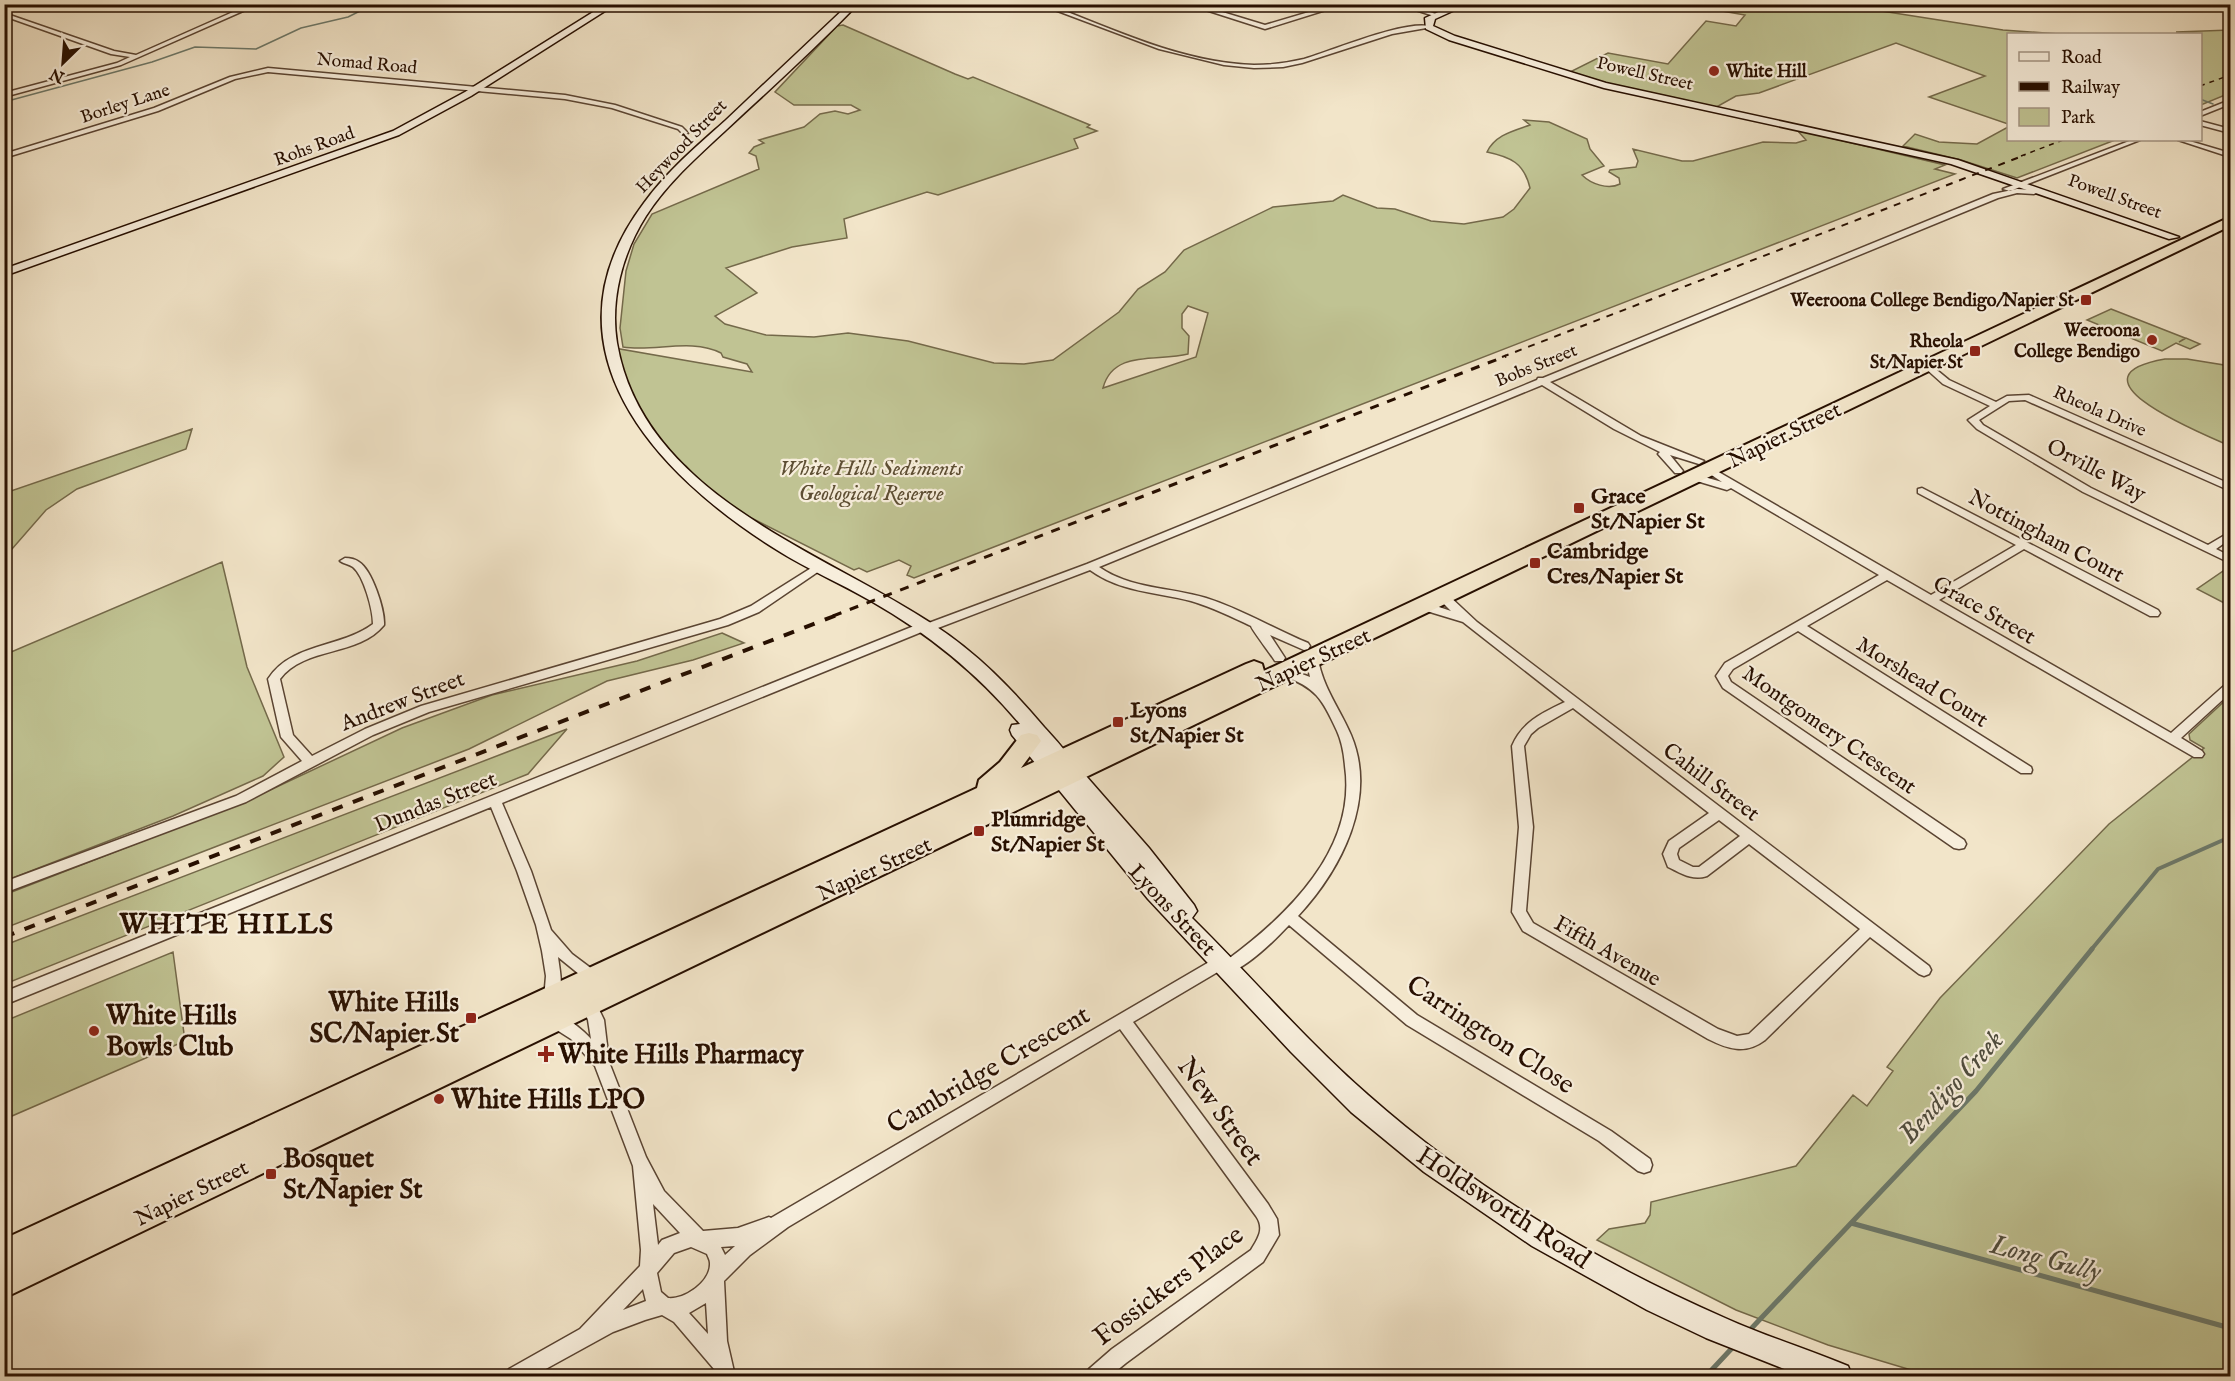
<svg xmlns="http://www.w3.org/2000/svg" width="2235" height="1381" font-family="'IM FELL English',serif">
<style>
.green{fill:#c0c393;stroke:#74694a;stroke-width:1.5;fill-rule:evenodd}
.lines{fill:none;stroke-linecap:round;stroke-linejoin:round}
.stream-far2{stroke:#6d796a;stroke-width:1.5}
.stream-far1{stroke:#6d796a;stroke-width:4}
.stream{stroke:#6d796a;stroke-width:5}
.street-casing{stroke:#5a4432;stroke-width:3}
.secondary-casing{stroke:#270f00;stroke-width:3}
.highway-casing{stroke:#270f00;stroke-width:4}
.street{fill:#f7eedc;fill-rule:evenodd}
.secondary{fill:#f7eedc;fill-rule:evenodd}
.highway{fill:#f2e5c9;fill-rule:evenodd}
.rail-far3{stroke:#270f00;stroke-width:1.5;stroke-dasharray:5 5;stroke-linecap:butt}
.rail-far2{stroke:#270f00;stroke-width:2;stroke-dasharray:7 7;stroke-linecap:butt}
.rail-far1{stroke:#270f00;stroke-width:3;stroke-dasharray:9 9;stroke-linecap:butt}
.rail{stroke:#270f00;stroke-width:4;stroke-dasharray:11 11;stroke-linecap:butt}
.poi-dot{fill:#8f2418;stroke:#f7eedc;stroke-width:2}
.labels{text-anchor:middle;stroke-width:4.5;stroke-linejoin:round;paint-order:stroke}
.far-street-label{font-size:18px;fill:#270f00;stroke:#f7eedc}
.far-poi-label{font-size:18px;font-weight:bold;fill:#270f00;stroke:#f7eedc;text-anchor:end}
.street-label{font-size:22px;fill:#270f00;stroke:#f7eedc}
.park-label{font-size:22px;font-style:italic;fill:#5d4e33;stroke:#f7eedc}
.poi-label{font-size:22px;font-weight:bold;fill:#270f00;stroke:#f7eedc;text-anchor:start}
.near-poi-label{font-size:27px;font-weight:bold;fill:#270f00;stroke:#f7eedc;text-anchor:start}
.near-street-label{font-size:27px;fill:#270f00;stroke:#f7eedc}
.district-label{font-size:28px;font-weight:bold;letter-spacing:1.5px;fill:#270f00;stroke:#f7eedc}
.near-water-label{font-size:28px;font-style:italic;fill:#504d3e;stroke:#f7eedc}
</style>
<rect width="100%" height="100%" fill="#f2e5c9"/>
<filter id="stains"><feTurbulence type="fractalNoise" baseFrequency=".00333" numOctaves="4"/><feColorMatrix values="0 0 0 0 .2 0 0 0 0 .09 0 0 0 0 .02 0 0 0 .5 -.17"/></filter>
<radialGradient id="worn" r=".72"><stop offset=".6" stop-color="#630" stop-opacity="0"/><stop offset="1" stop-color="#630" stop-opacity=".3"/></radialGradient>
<path class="green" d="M1696 5H1843L2003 30 2059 34H2123H2008V124L1929 97 1985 76 1896 43 1759 93 1736 96 1713 109 1566 74 1608 53 1668 64 1706 21 1736 26 1745 15 1693 6Z
M843 25 955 74 968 79 973 77 1090 125 1087 127 1097 131 1074 139 1078 148 938 195 927 192 844 219 847 238 792 247 726 268 757 293 715 316 725 324 766 335 814 337 848 333 908 341 994 363 1024 364 1053 360 1119 312 1138 289 1165 272 1184 250 1273 207 1333 201 1343 195 1377 208 1395 209 1431 221 1464 224 1503 217 1514 209 1530 188C1524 163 1511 157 1487 152 1495 135 1513 131 1530 125L1524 120 1549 122 1587 139 1590 149 1604 166 1582 175C1591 184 1608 190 1620 184L1619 178 1609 172 1610 170 1636 167 1638 161 1633 149 1682 161H1693L1763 142 1796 143 1806 140 1797 130 1945 165 1935 169 1955 174 914 578 907 575 911 566 899 560 867 572 859 568 854 570 716 500 686 466 649 440 614 381V348L752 372 747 364 723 357 721 353C691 338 655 352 623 347L620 328 626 271 634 244 652 214 759 169 756 156 749 153 754 147 764 143 759 140 804 127 820 114 835 111 848 114 860 110 851 105H794L775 92 837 26ZM1188 306 1208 313 1196 357 1103 388C1113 349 1158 362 1188 354L1189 336 1182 328V314Z
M2230 30V93L2201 105 2200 34 2176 32Z
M2008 127V140H2115L2017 178 1961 160 1903 146 1915 134 1939 142 1977 144Z
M2111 309 2185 338 2179 342 2186 338 2200 344 2190 349 2176 343 2162 351 2087 320Z
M2165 359H2187L2230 366V446C2203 434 2061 377 2165 359Z
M192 429 186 449 77 489 46 510 5 557V493Z
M222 562 247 667 284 757 263 776 173 816 5 881 4 655Z
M2229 567 2230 568V606L2197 589Z
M722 633 744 643 693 660 607 681 469 749 5 928 4 895 251 799 402 728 492 695 637 661Z
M2230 696V1376H1931L1828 1345 1736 1310 1597 1240 1609 1229 1645 1223 1650 1215 1651 1202 1796 1166 1853 1095 1867 1106 1893 1071 1887 1067 1940 998 2109 824 2204 748 2190 740 2189 734Z
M567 729 528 774 5 984V945Z
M173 952 185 1041 5 1119V1021Z"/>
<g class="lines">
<path class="stream-far2" d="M1743 4 1754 8
M2200 99 2213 104
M4 102 152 62 195 47 256 49 301 28 348 17 366 8 365 4
M2225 107 2230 109"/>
<path class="stream-far1" d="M2091 950 2158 869 2230 837"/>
<path class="stream" d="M1851 1223 2230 1328
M1748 1332 1976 1091 2092 949
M1706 1376 1734 1346"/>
<defs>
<path id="street" d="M251 4H259L121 65 4 97V93L117 63 130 57 111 54 4 16V13L114 51 136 55Z
M1039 4H1047C1113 29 1182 63 1254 65 1270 65 1288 63 1304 59 1331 51 1409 18 1432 27L1392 34 1302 63 1283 67 1254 68 1224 65 1159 49Z
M1187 4H1196L1265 25 1336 4H1345L1265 29Z
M1397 4H1406L1439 15 1434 16Z
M268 68 565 95 615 105 682 127 688 133 683 134 678 129 612 108 565 99 268 72 235 79 158 111 4 158V154L154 108 230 77Z
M2230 100V104L2200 116V112Z
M2200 121 2230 129V133L2200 125Z
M2132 140H2140L2010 191 2003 189Z
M2178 140H2186L2230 153V157Z
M2017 189 2034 190 2038 192 2034 194 2017 193 1998 198 1550 382 1641 436 1704 461 1699 464 1670 455 1683 471 1681 473H1675L1658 454 1660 452 1614 429 1542 385 1099 567C1130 589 1170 587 1206 598 1241 609 1274 629 1308 643L1310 646 1308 649 1304 650 1270 635 1285 658 1283 661H1275C1270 653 1252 630 1251 626 1232 617 1212 607 1191 601 1156 592 1120 592 1090 570L930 631H924L502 803 531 871 551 930 572 954 600 975 602 979 600 983 595 985 590 983 558 957C560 972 564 990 557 1004L552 1006 547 1004 544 999 546 976 542 951 536 925 517 871 491 807 4 1005V992L919 624H926L1087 564 1537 380 1538 378H1543L1993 194Z
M1927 362 1949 380 1996 402 2007 396 2029 395 2230 484V490L2226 489 2025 400 2009 401 1979 420 1983 425 2091 488 2208 545 2230 532V539L2216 549 2230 556V563L2083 492 1977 429 1968 420 1990 406 1943 384 1924 367V363Z
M1710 467 1931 595 2016 545 1918 493V489L1922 488 2158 610 2160 613 2158 616H2150L2024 549 1939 600 2171 733 2226 684 2230 683V693L2181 738 2202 751 2204 754 2202 757H2194L1887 580 1807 626 2031 767 2032 770 2031 773H2021L1798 631 1733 669 1728 676 1731 682 1964 840 1966 844 1964 848 1959 849 1954 848 1723 688 1716 676 1725 663 1879 575 1731 488 1727 490 1690 479 1689 477 1694 474 1722 482 1707 472V468Z
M345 558C350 558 355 559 359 562 372 570 385 610 384 625 358 657 305 646 280 679L293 735 312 756 365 729 421 706 720 619 751 606 816 565 820 564 825 567 759 612 728 625 429 712 373 735 246 802 4 893V882L236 796 302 761 281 737 268 679C291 643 341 648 373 624 373 610 364 576 353 567 349 564 344 564 340 561Z
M1443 593 1447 594 1477 622 1929 966 1931 970 1929 974 1924 976 1919 974 1870 937 1765 1040C1745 1055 1728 1049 1708 1039L1523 931 1512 912 1519 827 1512 746C1522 722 1542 713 1565 702L1463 622 1420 609 1418 606 1424 602 1451 611 1437 597ZM1573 708 1709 813 1669 841 1663 854 1668 867C1681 873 1692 881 1707 876L1749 844 1860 929 1749 1034 1737 1036 1718 1029 1533 923 1526 911 1533 827 1524 746 1531 734 1538 728ZM1719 820 1740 836 1699 867H1693L1679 860 1677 854 1679 848Z
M1312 655 1318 659C1323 688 1340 709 1351 735 1378 799 1341 870 1298 916L1417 1015 1611 1131 1650 1159 1652 1165 1650 1171 1644 1173 1638 1171 1599 1141 1407 1025 1289 925C1274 941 1247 967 1227 974L1221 970 1133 1022 1268 1204 1277 1219 1279 1235 1263 1262 1126 1363 1110 1376H1087L1089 1369 1112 1349 1251 1250C1258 1238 1265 1229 1256 1216L1120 1029 788 1227 750 1255 724 1281 727 1341 735 1376H717L714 1369 674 1322 662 1315 645 1320 613 1332 533 1376H507L509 1369 580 1329 640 1266 641 1250 633 1166 595 1066 571 1039 549 1025 546 1020 549 1015 554 1013C568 1018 581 1028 591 1039L588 1020 581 1004 584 999 589 997 594 999 604 1020 609 1062 646 1157 664 1191 703 1231 738 1228 769 1217 771 1218 1216 958 1221 956 1227 960C1288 915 1357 849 1345 766 1344 754 1342 742 1337 731 1322 698 1316 688 1282 675L1280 672 1286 668 1310 677 1306 659ZM653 1204 680 1233 662 1240 658 1245ZM735 1246 725 1255 721 1247ZM691 1247 707 1254C708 1257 710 1260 710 1263 711 1282 684 1300 668 1298L661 1292 657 1273 674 1253ZM643 1289 646 1301 623 1310ZM706 1303 708 1334 689 1313Z"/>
<path id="secondary" d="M606 4H616L471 96 399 135 4 276V269L393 131 465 92Z
M849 4H858C816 48 770 89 726 130 697 157 667 183 646 216 622 254 610 300 617 343 643 496 823 551 934 625 977 653 1011 688 1044 727 1053 737 1064 748 1071 760L1068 765 1057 766 1055 770H1041L1012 735 1010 730 1012 725 1020 724C977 673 929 634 871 601 840 583 807 569 777 550 655 474 536 347 644 203 667 171 697 146 726 120 767 81 808 43 849 4Z
M1456 4H1468L1435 19 1433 26 1455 36 1606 83 1958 160 2179 237 2169 239 1951 164 1604 88 1449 40 1426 29 1425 18Z
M1072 766 1079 768 1149 848 1194 905 1197 911 1192 918C1251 976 1305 1040 1368 1095 1473 1188 1597 1262 1725 1318 1765 1336 1807 1349 1848 1366L1852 1376H1802L1706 1338 1647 1310 1532 1246 1424 1172 1351 1112 1291 1052 1148 899 1050 779 1053 774 1063 773 1065 768Z"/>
<path id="highway" d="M2230 217V226L4 1298V1239L977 788 979 780 1000 762 1021 735 1029 733 1037 735 1041 741 1021 768 1246 664 1254 661 1262 664 1264 671Z"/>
</defs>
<use href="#street" class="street-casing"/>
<use href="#secondary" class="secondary-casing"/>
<use href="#highway" class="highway-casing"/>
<use href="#street" class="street"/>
<use href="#secondary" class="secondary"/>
<use href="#highway" class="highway"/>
<path class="rail-far3" d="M2200 86 2230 75
M2021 156 2063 140"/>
<path class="rail-far2" d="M1502 357 2025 155"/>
<path class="rail-far1" d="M833 616 1506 356"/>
<path class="rail" d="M4 937 837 615"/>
</g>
<g class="poi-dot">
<circle cx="1714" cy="71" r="6"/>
<rect x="2080" y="294" width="12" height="12" rx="3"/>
<circle cx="2152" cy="340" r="6"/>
<rect x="1969" y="345" width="12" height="12" rx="3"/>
<rect x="1573" y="502" width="12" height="12" rx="3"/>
<rect x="1529" y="557" width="12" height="12" rx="3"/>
<rect x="1112" y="716" width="12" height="12" rx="3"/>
<rect x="973" y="825" width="12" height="12" rx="3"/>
<rect x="465" y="1012" width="12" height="12" rx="3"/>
<circle cx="94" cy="1031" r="6"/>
<path d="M543 1045h6v6h6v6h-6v6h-6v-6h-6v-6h6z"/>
<circle cx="439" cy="1099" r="6"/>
<rect x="265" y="1168" width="12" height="12" rx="3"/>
</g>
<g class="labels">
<g class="far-street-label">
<text transform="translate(367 63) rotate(5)" y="6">Nomad Road</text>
<text transform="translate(1645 73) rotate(13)" y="6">Powell Street</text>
<text transform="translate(125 103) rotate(-18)" y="6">Borley Lane</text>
<text transform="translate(314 146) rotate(-20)" y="6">Rohs Road</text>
<text transform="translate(681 146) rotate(-46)" y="6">Heywood Street</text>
<text transform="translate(2115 196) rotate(20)" y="6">Powell Street</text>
<text transform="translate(1536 365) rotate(-22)" y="6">Bobs Street</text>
<text transform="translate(2100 411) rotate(24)" y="6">Rheola Drive</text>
</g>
<g class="far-poi-label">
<text x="1726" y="77" text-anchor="start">White Hill</text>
<text x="2074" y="306">Weeroona College Bendigo/Napier St</text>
<text x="2140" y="336">Weeroona<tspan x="2140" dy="21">College Bendigo</tspan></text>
<text x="1963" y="347">Rheola<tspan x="1963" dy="21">St/Napier St</tspan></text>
</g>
<g class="street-label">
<text transform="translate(1784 434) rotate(-26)" y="8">Napier Street</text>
<text transform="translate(2097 469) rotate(28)" y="8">Orville Way</text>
<text transform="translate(2047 535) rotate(28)" y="8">Nottingham Court</text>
<text transform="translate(1985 609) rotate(30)" y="8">Grace Street</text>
<text transform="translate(1313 659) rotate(-25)" y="8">Napier Street</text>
<text transform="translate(1923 681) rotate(32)" y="8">Morshead Court</text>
<text transform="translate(402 700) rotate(-21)" y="8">Andrew Street</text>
<text transform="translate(1830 729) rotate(35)" y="8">Montgomery Crescent</text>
<text transform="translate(1712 781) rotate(37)" y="8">Cahill Street</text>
<text transform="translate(435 801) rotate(-22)" y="8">Dundas Street</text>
<text transform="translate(874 868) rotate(-25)" y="8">Napier Street</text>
<text transform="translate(1173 909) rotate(47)" y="8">Lyons Street</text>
<text transform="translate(1608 950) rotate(30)" y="8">Fifth Avenue</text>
<text transform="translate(191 1192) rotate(-26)" y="8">Napier Street</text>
</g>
<g class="park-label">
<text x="871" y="475">White Hills Sediments<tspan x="871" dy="25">Geological Reserve</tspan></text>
</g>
<g class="poi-label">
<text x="1591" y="503">Grace<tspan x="1591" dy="25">St/Napier St</tspan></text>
<text x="1547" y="558">Cambridge<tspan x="1547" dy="25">Cres/Napier St</tspan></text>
<text x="1130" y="717">Lyons<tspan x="1130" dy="25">St/Napier St</tspan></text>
<text x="991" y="826">Plumridge<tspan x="991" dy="25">St/Napier St</tspan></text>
</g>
<g class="near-poi-label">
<text x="459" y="1011" text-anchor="end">White Hills<tspan x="459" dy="31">SC/Napier St</tspan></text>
<text x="106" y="1024">White Hills<tspan x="106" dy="31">Bowls Club</tspan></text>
<text x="558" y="1063">White Hills Pharmacy</text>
<text x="451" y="1108">White Hills LPO</text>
<text x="283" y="1167">Bosquet<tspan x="283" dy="31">St/Napier St</tspan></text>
</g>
<g class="near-street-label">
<text transform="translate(1491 1034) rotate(33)" y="9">Carrington Close</text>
<text transform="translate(988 1069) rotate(-30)" y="9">Cambridge Crescent</text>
<text transform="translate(1221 1111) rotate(54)" y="9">New Street</text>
<text transform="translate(1504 1207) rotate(33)" y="9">Holdsworth Road</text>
<text transform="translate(1168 1285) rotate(-37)" y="9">Fossickers Place</text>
</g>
<g class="district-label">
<text x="227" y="933">WHITE HILLS</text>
</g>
<g class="near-water-label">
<text transform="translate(1950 1086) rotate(-48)" y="10">Bendigo Creek</text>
<text transform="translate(2046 1257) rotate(15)" y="10">Long Gully</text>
</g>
</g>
<rect width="2235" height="1381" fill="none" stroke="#f2e5c9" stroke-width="24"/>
<rect x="6" y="6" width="2223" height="1369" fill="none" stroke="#270f00" stroke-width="3"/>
<rect x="12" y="12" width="2211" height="1357" fill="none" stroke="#270f00" stroke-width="1.5"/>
<rect x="2007" y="33" width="195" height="108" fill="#f7eedc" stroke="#a49584" stroke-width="1.5"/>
<rect x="2019" y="52" width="30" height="9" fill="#f7eedc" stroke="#a49584" stroke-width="1.5"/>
<text x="2061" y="63" font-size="18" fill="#270f00">Road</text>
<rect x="2019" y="82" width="30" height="9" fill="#270f00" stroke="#a49584" stroke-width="1.5"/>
<text x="2061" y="93" font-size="18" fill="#270f00">Railway</text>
<rect x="2019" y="108" width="30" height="18" fill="#c0c393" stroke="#a49584" stroke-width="1.5"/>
<text x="2061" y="123" font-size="18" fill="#270f00">Park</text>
<g transform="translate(63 63) rotate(205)" stroke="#f7eedc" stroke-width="4.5" paint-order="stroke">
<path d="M0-4.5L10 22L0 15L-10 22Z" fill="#270f00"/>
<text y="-9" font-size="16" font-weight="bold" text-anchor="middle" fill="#270f00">N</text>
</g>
<rect width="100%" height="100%" filter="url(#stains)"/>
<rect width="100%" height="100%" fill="url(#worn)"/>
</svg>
